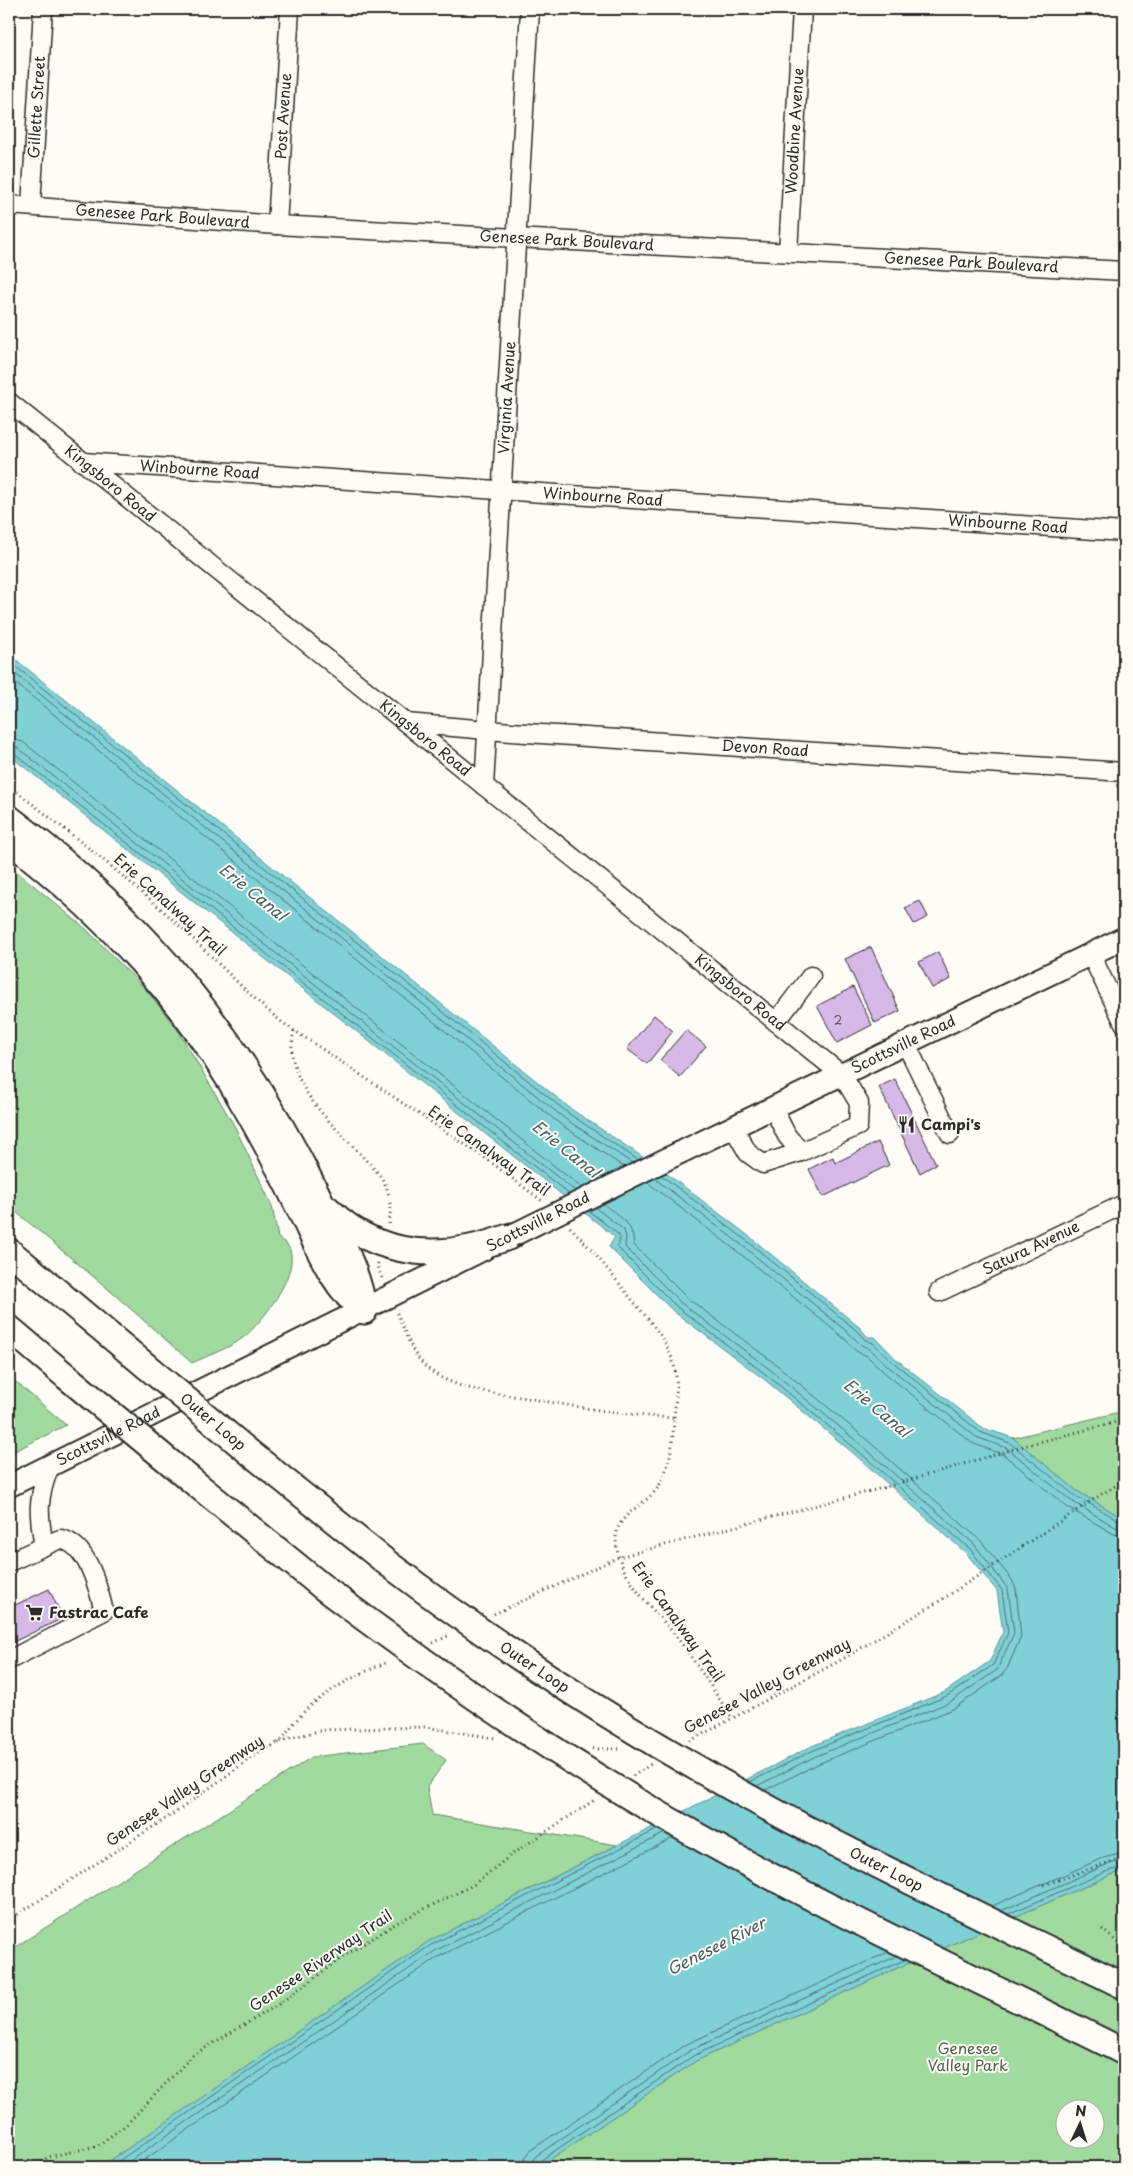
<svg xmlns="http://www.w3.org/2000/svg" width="1133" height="2176" font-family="'Playpen Sans',sans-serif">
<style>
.green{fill:#a1da9f;stroke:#668265;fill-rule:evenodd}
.water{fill:#7fd1d6;stroke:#5d8f92}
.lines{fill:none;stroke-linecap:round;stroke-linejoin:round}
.shore{stroke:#4d6d6f;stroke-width:1}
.building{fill:#d6b9e7;stroke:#2b2b2b}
.minor-casing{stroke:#2b2b2b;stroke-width:21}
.major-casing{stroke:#2b2b2b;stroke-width:25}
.highway-casing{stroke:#2b2b2b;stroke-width:29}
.path{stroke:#2b2b2b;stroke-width:3;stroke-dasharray:1 4;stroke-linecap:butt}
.minor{stroke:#fdfcf7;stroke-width:18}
.major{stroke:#fdfcf7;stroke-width:21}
.highway{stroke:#fdfcf7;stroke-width:25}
.major-bridge-casing{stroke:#2b2b2b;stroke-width:25;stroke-linecap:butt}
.highway-bridge-casing{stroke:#2b2b2b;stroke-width:29;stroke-linecap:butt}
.major-bridge{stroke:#fdfcf7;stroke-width:21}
.highway-bridge{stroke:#fdfcf7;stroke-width:25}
.labels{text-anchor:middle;stroke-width:4;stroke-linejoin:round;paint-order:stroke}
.number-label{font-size:12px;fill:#564e5a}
.street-label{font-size:15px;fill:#2b2b2b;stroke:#fdfcf7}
.poi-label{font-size:15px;font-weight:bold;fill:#2b2b2b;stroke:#fdfcf7;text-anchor:start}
.park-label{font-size:15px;fill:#4e604e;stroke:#fdfcf7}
.water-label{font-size:16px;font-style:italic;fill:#445d5e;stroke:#fdfcf7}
</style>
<rect width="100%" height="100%" fill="#fdfcf7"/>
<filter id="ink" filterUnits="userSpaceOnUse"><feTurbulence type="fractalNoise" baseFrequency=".02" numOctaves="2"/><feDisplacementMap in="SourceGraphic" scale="10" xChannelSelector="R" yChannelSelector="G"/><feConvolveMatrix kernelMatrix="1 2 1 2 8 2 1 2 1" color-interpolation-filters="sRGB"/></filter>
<g filter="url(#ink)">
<path class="green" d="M9 865 86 929 147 991 176 1027 235 1127 272 1206 278 1238C281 1240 285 1242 287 1245 305 1267 261 1324 244 1337 230 1348 209 1355 192 1363L107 1288 9 1206Z
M9 1376 66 1425 9 1454Z
M1124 1411V1519L1077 1491 1013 1438Z
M423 1744 446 1760 427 1787 432 1815 617 1845 429 1941 101 2167H9V1951L312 1757Z
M1124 1871V2167H539L696 2061 895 1969 1111 1875ZM1066 2108H1096V2138H1066Z"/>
<path class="water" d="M9 654 571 1109 662 1170 750 1237 859 1327 868 1337H875L896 1359 983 1428 1013 1438 1077 1491 1124 1519V1871L1111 1875 895 1969 696 2061 539 2167H101L429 1941 812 1746 945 1692 990 1661 1003 1632 997 1591 966 1553 853 1453 765 1380 673 1311 609 1247 615 1237 9 755Z"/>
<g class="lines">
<path class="shore" d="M9 661 568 1113 638 1160
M9 669 564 1118 632 1163
M9 678 560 1124 624 1167
M9 738 23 742 582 1188
M9 745 18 748 575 1191
M9 751 14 753 569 1194
M661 1175 747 1241 856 1330 865 1340 873 1343 893 1362 980 1432 1010 1443 1074 1495 1124 1523
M654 1178 743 1246 851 1335 861 1345 870 1349 889 1367 976 1437 1007 1448 1070 1500 1117 1528 1124 1529
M647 1182 738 1252 846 1340 856 1351 867 1356 885 1373 972 1443 1004 1455 1067 1507 1114 1534 1124 1536
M603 1204C620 1217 633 1222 634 1245L686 1297 777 1365 865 1438 981 1541 1012 1580 1016 1589 1021 1636 1007 1669 1001 1676 953 1709 820 1763 765 1790
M596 1208 624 1230 626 1237 625 1247 681 1303 772 1371 860 1444 974 1544 1008 1589 1014 1633 997 1670 950 1702 816 1756 757 1786
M589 1211 618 1234 620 1238 617 1247 677 1307 768 1376 856 1449 970 1549 1002 1590 1008 1633 993 1665 947 1696 814 1750 750 1782
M992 1906 1103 1858 1124 1853
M1001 1911 1106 1865 1124 1860
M1008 1914 1108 1871 1124 1867
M110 2167 431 1945 658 1829
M121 2167 435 1951 665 1833
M134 2167 438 1957 673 1838
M524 2167 525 2158 531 2150 687 2044 888 1952
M531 2167 532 2161 536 2156 691 2050 897 1956
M537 2167 540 2161 693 2056 904 1960"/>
</g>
<path class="building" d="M920 901 928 917 914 924 905 908Z
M871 947 900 1011 875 1023 845 959Z
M938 952 951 979 932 988 919 962Z
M853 987 872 1025 837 1043 817 1006Z
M654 1015 673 1031 647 1064 627 1049Z
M686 1030 706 1046 680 1077 660 1060Z
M895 1079 936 1164 920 1173 879 1087Z
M878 1142 889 1165 823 1197 809 1169 833 1157 835 1163Z
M49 1589 63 1618 9 1644V1608Z"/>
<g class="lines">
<defs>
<g id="minor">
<path id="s1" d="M9 205 277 225 1124 271"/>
<path id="s2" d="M31 206 43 9"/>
<path id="s3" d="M277 225 290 9"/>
<path id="s4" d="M788 252 802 9"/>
<path id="s5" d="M9 402 842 1075 859 1103 858 1126 801 1152 787 1136 773 1108"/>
<path id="s6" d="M82 462 1124 532"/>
<path id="s7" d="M406 723 511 732 1124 772"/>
<path id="s8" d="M484 786 530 9"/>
<path d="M1091 955 1124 1023"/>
<path d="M776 1022 811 976"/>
<path d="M906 1044 950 1134"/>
<path d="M733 1127 748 1153 763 1164 801 1152"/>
<path id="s9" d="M939 1292 1124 1204"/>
<path d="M44 1546C38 1513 37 1498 50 1466"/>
<path d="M9 1562 60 1539C87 1543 98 1587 104 1611L9 1660"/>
</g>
<g id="major">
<path id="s10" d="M671 1157 1124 938"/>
<path id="s11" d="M9 1486 484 1249"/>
</g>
<path id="highway" d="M9 818C148 923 238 1036 316 1192 335 1231 358 1268 364 1311
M9 840C110 918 186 1001 249 1113 267 1145 284 1177 300 1210 318 1246 332 1286 364 1311
M328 1209C380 1261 447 1260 511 1236
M9 1251 127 1350
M9 1328 67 1377
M249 1452 386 1562
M190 1479 324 1588"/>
</defs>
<use href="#minor" class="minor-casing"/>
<use href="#major" class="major-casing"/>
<use href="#highway" class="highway-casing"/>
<path class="path" d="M9 786C68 831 128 878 183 929 216 960 247 994 283 1023L488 1160 542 1201
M294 1031C281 1082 332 1123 363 1157 370 1165 380 1173 385 1184 391 1197 391 1211 389 1225
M570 1227C592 1249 610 1272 629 1296 646 1317 667 1338 674 1365 679 1383 675 1401 674 1418 673 1441 671 1463 660 1484 649 1505 616 1512 616 1539 617 1581 659 1612 681 1643 699 1667 715 1693 732 1718
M378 1263 377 1266 383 1280
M397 1313C405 1331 411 1353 426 1367 452 1390 494 1393 527 1398 576 1407 624 1415 674 1418
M494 1614 619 1557 890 1486 1024 1446 1124 1420
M433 1643 450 1635
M690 1741 841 1660 943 1599 1100 1495 1124 1481
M278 1743C288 1731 297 1718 308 1708 331 1688 360 1673 388 1662
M593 1749H622
M633 1776 651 1764
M1044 1885 1124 1857
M9 1920 179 1810 251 1758 277 1743 293 1737 324 1730 425 1727 495 1738
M1102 1929 1124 1948
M33 2167 48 2157 97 2146 126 2125 193 2055 276 2006 344 1956 400 1921 473 1885 515 1852 596 1799"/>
<use href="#minor" class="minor"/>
<use href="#major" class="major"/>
<use href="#highway" class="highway"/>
<defs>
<path id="major-bridge" d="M511 1236 671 1157"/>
<g id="highway-bridge">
<path id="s12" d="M127 1350 249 1452"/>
<path d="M67 1377 190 1479"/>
<path id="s13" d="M386 1562C511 1657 645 1742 783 1816 895 1876 1010 1930 1124 1986"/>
<path d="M324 1588C442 1677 564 1761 692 1833 833 1913 980 1980 1124 2052"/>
</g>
</defs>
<use href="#major-bridge" class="major-bridge-casing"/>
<use href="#highway-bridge" class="highway-bridge-casing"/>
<use href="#major-bridge" class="major-bridge"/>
<use href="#highway-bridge" class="highway-bridge"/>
</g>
</g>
<defs>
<symbol id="restaurant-bare" viewBox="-9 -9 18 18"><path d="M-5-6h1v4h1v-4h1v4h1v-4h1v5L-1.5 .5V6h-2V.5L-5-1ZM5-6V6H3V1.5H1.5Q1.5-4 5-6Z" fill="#2b2b2b" stroke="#fdfcf7" stroke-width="2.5" paint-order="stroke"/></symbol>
<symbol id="supermarket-bare" viewBox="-9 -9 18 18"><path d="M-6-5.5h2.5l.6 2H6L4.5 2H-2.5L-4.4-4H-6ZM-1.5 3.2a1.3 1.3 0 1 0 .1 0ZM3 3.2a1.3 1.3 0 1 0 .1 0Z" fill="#2b2b2b" stroke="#fdfcf7" stroke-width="2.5" paint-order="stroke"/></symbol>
</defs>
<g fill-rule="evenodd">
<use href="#restaurant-bare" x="894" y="1112" width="25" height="25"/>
<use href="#supermarket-bare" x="22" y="1600" width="25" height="25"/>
</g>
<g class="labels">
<g class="number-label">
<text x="838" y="1025">2</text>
</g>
<g class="street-label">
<text dy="5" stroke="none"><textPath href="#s2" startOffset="99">Gillette Street</textPath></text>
<text dy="5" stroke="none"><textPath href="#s3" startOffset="109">Post Avenue</textPath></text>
<text dy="5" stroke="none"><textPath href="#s4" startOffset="121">Woodbine Avenue</textPath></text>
<text dy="5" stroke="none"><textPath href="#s1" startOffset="154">Genesee Park Boulevard</textPath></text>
<text dy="5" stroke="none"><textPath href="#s1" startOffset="559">Genesee Park Boulevard</textPath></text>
<text dy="5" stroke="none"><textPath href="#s1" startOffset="964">Genesee Park Boulevard</textPath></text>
<text dy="5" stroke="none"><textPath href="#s8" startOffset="389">Virginia Avenue</textPath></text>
<text dy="5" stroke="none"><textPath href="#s6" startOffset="118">Winbourne Road</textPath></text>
<text dy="5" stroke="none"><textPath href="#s5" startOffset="130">Kingsboro Road</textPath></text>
<text dy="5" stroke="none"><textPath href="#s6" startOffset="522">Winbourne Road</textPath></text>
<text dy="5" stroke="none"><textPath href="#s6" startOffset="928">Winbourne Road</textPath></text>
<text dy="5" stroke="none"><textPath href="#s5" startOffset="535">Kingsboro Road</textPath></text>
<text dy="5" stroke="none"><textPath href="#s7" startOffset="360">Devon Road</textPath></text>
<text transform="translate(170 905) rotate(42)" y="5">Erie Canalway Trail</text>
<text dy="5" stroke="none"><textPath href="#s5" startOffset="940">Kingsboro Road</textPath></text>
<text dy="5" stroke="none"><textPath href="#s10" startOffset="258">Scottsville Road</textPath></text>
<text transform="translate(489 1151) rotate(35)" y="5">Erie Canalway Trail</text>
<text transform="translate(538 1222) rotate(-27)" y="5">Scottsville Road</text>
<text dy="5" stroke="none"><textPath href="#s9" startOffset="102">Satura Avenue</textPath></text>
<text dy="5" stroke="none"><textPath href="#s12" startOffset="112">Outer Loop</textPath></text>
<text dy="5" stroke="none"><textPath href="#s11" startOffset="111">Scottsville Road</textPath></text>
<text transform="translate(678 1622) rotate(54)" y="5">Erie Canalway Trail</text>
<text dy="5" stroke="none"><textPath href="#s13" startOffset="182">Outer Loop</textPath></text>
<text transform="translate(767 1686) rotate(-28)" y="5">Genesee Valley Greenway</text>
<text transform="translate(185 1791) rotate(-34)" y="5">Genesee Valley Greenway</text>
<text dy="5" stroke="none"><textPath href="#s13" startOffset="588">Outer Loop</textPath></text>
<text transform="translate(321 1961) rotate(-34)" y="5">Genesee Riverway Trail</text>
</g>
<g class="poi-label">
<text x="921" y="1130">Campi's</text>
<text x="49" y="1618">Fastrac Cafe</text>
</g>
<g class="park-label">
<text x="968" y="2054">Genesee<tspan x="968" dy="17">Valley Park</tspan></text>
</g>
<g class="water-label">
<text transform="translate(253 892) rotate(39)" y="6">Erie Canal</text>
<text transform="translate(566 1149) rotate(39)" y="6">Erie Canal</text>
<text transform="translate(877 1408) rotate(40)" y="6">Erie Canal</text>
<text transform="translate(716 1946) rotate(-27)" y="6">Genesee River</text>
</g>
</g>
<rect width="1133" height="2176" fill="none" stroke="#fdfcf7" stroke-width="30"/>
<rect x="15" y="15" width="1103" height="2146" fill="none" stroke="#2b2b2b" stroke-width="2" filter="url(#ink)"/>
<g transform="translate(1080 2124) rotate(4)"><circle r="24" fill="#fdfcf7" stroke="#a9a8a5"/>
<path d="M0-4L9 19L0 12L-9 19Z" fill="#2b2b2b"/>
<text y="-8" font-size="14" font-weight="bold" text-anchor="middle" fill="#2b2b2b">N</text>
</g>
</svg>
